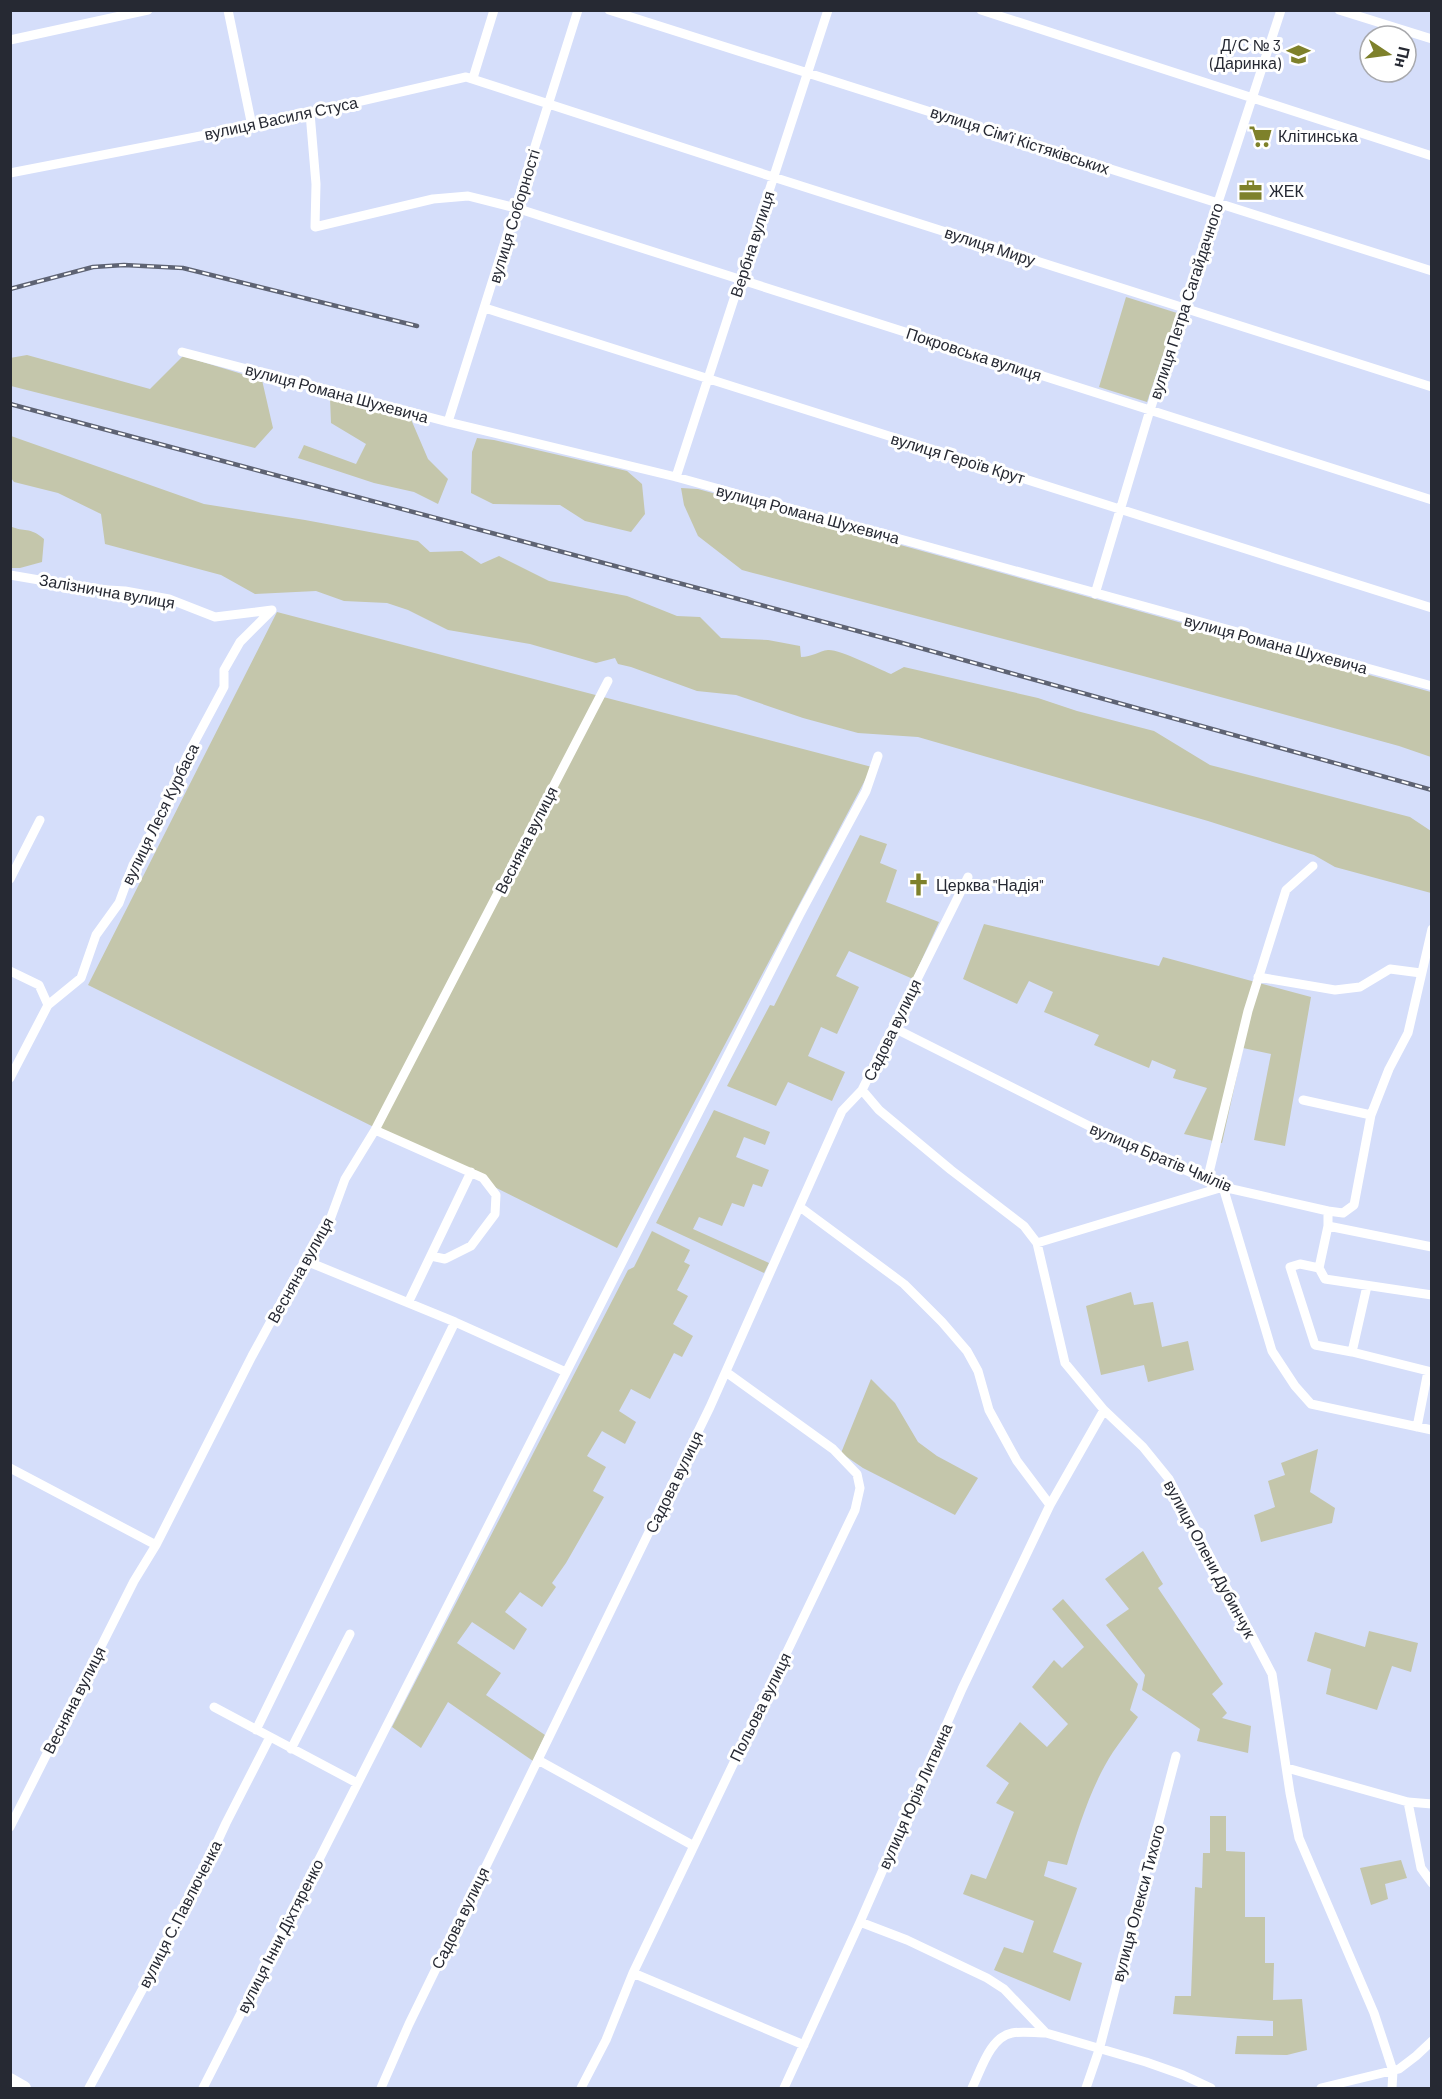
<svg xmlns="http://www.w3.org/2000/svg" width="1442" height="2099" font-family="Barlow,sans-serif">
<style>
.green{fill:#c4c6ab}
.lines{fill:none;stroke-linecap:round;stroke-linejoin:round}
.street{stroke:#fff;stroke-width:9}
.secondary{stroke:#fff;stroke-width:14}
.rail-casing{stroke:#5e6373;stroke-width:4.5}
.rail{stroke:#fff;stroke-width:2;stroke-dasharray:7;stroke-linecap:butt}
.labels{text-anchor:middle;stroke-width:6;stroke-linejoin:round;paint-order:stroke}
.poi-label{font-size:16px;fill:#262933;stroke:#fff;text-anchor:start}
.street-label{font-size:16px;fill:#262933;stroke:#fff}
</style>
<rect width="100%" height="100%" fill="#d5defa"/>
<path class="green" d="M1126 297 1177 313 1147 402 1099 387Z
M27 355 150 389 183 356 262 380 273 428 255 448 11 386 10 358Z
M330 398 410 417 428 459 448 479 438 504 414 492 374 483 298 458 304 445 356 464 366 444 331 423Z
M11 436 204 504 305 520 418 541 430 552 462 551 481 564 499 556 549 581 627 596 677 616 700 617 721 638 768 640 800 646 801 657C812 657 819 651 828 650 839 649 879 669 891 674L904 667 1038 698 1077 711 1154 731 1210 765 1410 817 1431 831V893L1335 867 1314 855 1208 821 918 737 858 733 803 718 736 695 697 691 631 667 618 664 615 658 596 663 530 644 448 630 408 610 387 603 344 601 316 591 255 594 221 575 105 544 101 514 58 493 14 482 11 478Z
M477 438 494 440 627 471 642 484 645 514 631 532 585 521 560 505 493 504 471 493 472 452Z
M681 488 698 489 1431 692V757L1399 746C1181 685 961 628 742 570L698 536 684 505Z
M10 526C25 533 29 526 44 539L42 562 20 568H11Z
M277 612 872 767 617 1248 88 985Z
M860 835 887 844 880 863 897 870 886 902 939 922 913 979 849 951 836 976 859 987 837 1034 821 1027 808 1056 845 1072 832 1101 788 1082 776 1106 727 1086 770 1005 774 1006Z
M984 924 1159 966 1163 957 1311 997 1285 1146 1254 1140 1271 1054 1243 1048 1222 1143 1184 1134 1207 1088 1173 1078 1176 1070 1152 1060 1149 1068 1094 1045 1099 1035 1044 1012 1053 992 1029 981 1017 1004 963 979Z
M714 1110 770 1132 765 1145 744 1137 736 1157 769 1170 762 1187 753 1184 744 1207 732 1203 722 1226 699 1217 693 1229 769 1263 764 1273 656 1223Z
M652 1231 690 1250 684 1262 690 1265 677 1290 688 1296 673 1324 693 1336 682 1357 674 1353 650 1399 631 1389 619 1411 636 1422 625 1444 602 1431 587 1456 606 1467 593 1491 604 1497 566 1563 552 1583 556 1587 542 1607 520 1592 505 1612 527 1629 514 1650 472 1622 457 1643 501 1673 486 1695 545 1735 533 1761 448 1702 421 1748 392 1727 628 1270 634 1267Z
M1131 1292 1134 1305 1153 1302 1162 1347 1188 1341 1194 1370 1148 1382 1144 1365 1101 1375 1086 1306Z
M871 1379 895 1403 918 1442 937 1456 978 1478 955 1515 863 1468 841 1453Z
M1318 1449 1310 1492 1335 1508 1332 1523 1261 1542 1254 1515 1275 1507 1268 1481 1285 1475 1281 1463Z
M1143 1551 1163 1584 1158 1588 1223 1684 1212 1694 1227 1713 1222 1718 1251 1726 1248 1753 1197 1741 1200 1729 1142 1690 1145 1675 1106 1625 1129 1609 1105 1579Z
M1063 1599 1138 1684 1130 1710 1138 1717C1130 1729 1121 1740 1113 1752 1091 1786 1079 1826 1067 1865L1048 1861 1044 1876 1077 1888 1053 1952 1082 1963 1070 2001 994 1970 1004 1947 1023 1953 1034 1921 963 1894 971 1874 986 1879 1014 1812 996 1803 1009 1783 986 1766 1020 1722 1047 1747 1068 1724 1032 1687 1054 1660 1062 1668 1084 1647 1052 1609Z
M1369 1631 1418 1643 1411 1672 1392 1666 1377 1710 1326 1694 1331 1669 1307 1661 1315 1632 1365 1647Z
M1210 1816H1226V1851L1245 1852V1917H1265V1963H1274L1273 2000 1302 1999 1307 2050 1287 2055 1235 2054 1237 2036H1273V2021L1173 2014 1175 1996H1191L1195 1887 1202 1888 1203 1853H1210Z
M1401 1860 1407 1878 1385 1884 1388 1899 1371 1905 1360 1868Z"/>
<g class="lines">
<path class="street" d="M228 10 252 126
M609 10 1432 271
M981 10 1432 156
M1339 10 1432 39
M10 40 148 10
M473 78 494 10
M310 113 316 184 315 227 433 199 468 196 516 208 1432 500
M10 173 252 126 466 77 773 177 1432 387
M485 308 1432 608
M182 352 448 422 676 477 1432 686
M448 422 578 10
M676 477 828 10
M10 575 92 589 125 591 169 599 215 617 272 610
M1095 594 1150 410 1281 10
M10 879 40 820
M10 971 39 985 48 1005
M1258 977 1335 990 1360 987 1390 969 1421 973
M894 1028 1117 1140 1223 1187 1328 1211V1226L1432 1247
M10 1078 48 1005 81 978 96 935 119 903 133 865 171 799 186 758 224 687V670L240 642 272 610
M862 1090 879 1110 951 1170 1024 1226 1037 1243 1065 1363 1104 1410 1143 1447 1169 1479 1272 1674 1290 1793 1299 1838 1374 2013 1393 2071 1392 2088
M1303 1100 1371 1115
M375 1130 483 1178 496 1195 495 1214 471 1246 445 1259 431 1256
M1207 1181 1248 1011 1286 890 1313 866
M800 1207 904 1284 942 1322 967 1351 978 1371 989 1410 1017 1461 1050 1505
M1328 1211 1343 1213 1354 1205 1371 1115 1389 1069 1408 1033 1432 929
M1328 1226 1319 1268 1325 1279 1432 1295
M1037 1243 1223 1187 1272 1351 1295 1386 1311 1404 1432 1430
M306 1261 455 1322 566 1372
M1319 1268 1300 1264 1290 1267 1315 1345 1352 1352 1367 1286
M408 1303 471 1172
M1352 1352 1428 1371 1417 1427
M10 1468 156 1545
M214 1707 357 1783
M256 1730 455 1322
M291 1749 350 1634
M538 1760 694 1846
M1287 1768 1408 1802 1432 1804
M1408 1802 1421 1868 1432 1883
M10 1827 134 1581 156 1545 252 1356 296 1275 327 1228 345 1179 375 1130 608 681
M860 1922 907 1940 987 1978 1004 1989 1046 2033 1146 2062 1183 2075 1211 2088
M633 1973 804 2045
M89 2088 187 1907 226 1823 270 1737
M203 2088 614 1278 800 914 866 791 878 756
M381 2088 409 2024 710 1407 842 1111 862 1090 968 877
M581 2088 606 2040 633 1973 855 1510 860 1488 857 1474 833 1449 726 1372
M784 2088 860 1922 962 1689 1050 1505 1104 1410
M972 2088C981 2070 990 2037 1012 2033 1023 2031 1035 2033 1046 2033
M1086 2088 1099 2050 1176 1756
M1321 2088 1399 2069 1416 2056 1432 2041"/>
<path class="secondary" d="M10 2080 24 2088"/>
<defs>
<path id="rail" d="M10 289 93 267 124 265 183 268 417 326
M10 404 895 641 1432 790"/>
</defs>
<use href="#rail" class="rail-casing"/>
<use href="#rail" class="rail"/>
</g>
<defs>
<symbol id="school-bare" viewBox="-9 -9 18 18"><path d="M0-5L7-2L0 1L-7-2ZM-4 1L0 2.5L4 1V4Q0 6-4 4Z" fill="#7e812b" stroke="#fff" stroke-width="2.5" paint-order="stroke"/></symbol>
<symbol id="supermarket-bare" viewBox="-9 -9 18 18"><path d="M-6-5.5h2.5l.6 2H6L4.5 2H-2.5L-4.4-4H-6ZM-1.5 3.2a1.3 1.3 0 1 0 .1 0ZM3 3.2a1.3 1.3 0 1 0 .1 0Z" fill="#7e812b" stroke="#fff" stroke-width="2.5" paint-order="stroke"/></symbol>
<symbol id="office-bare" viewBox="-9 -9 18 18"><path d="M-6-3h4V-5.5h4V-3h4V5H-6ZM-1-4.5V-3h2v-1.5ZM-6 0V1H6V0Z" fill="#7e812b" stroke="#fff" stroke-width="2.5" paint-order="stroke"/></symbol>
<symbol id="church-bare" viewBox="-9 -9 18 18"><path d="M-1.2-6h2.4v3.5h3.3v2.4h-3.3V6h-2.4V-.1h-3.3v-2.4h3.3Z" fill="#7e812b" stroke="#fff" stroke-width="2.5" paint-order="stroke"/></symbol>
</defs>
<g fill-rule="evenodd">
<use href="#school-bare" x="1282" y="38" width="33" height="33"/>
<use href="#supermarket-bare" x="1244" y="120" width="33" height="33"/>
<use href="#office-bare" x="1234" y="174" width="33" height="33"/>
<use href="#church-bare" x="902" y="868" width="33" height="33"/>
</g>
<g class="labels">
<g class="poi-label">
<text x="1281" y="51" text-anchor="end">Д/С № 3<tspan x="1281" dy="18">(Даринка)</tspan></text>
<text x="1278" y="142">Клітинська</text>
<text x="1269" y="197">ЖЕК</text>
<text x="936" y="891">Церква "Надія"</text>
</g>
<g class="street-label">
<text transform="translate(281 118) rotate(-12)" y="6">вулиця Василя Стуса</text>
<text transform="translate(1020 140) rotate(18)" y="6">вулиця Сімʼї Кістяківських</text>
<text transform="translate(514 216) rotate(-73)" y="6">вулиця Соборності</text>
<text transform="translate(752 244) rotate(-72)" y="6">Вербна вулиця</text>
<text transform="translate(990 246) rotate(18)" y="6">вулиця Миру</text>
<text transform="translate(1186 301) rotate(-72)" y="6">вулиця Петра Сагайдачного</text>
<text transform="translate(974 354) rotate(18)" y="6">Покровська вулиця</text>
<text transform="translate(337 393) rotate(15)" y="6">вулиця Романа Шухевича</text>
<text transform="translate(958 458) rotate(17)" y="6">вулиця Героїв Крут</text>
<text transform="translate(808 514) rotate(15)" y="6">вулиця Романа Шухевича</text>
<text transform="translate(107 591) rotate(10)" y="6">Залізнична вулиця</text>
<text transform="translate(1276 644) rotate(15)" y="6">вулиця Романа Шухевича</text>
<text transform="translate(160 814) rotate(-64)" y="6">вулиця Леся Курбаса</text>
<text transform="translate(526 840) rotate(-63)" y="6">Весняна вулиця</text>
<text transform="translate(892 1030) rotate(-64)" y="6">Садова вулиця</text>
<text transform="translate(1161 1157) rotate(23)" y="6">вулиця Братів Чмілів</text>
<text transform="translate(300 1270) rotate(-61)" y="6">Весняна вулиця</text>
<text transform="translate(674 1482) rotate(-64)" y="6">Садова вулиця</text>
<text transform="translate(1210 1559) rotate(62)" y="6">вулиця Олени Дубинчук</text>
<text transform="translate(74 1700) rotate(-63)" y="6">Весняна вулиця</text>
<text transform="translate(760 1707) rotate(-64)" y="6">Польова вулиця</text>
<text transform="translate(915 1796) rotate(-66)" y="6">вулиця Юрія Литвина</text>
<text transform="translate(1138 1903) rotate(-75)" y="6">вулиця Олекси Тихого</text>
<text transform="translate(180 1914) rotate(-63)" y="6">вулиця С.Павлюченка</text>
<text transform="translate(460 1918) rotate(-64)" y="6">Садова вулиця</text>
<text transform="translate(280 1936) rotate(-63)" y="6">вулиця Інни Діхтяренко</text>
</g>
</g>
<rect width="1442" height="2099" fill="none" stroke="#262933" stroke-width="24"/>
<g transform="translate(1388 54) rotate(103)"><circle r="28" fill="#ffffff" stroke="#a8a9ad" stroke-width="1.5"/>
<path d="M0-4.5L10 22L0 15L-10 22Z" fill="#7e812b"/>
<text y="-9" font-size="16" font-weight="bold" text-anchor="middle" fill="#262933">Пн</text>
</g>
</svg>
